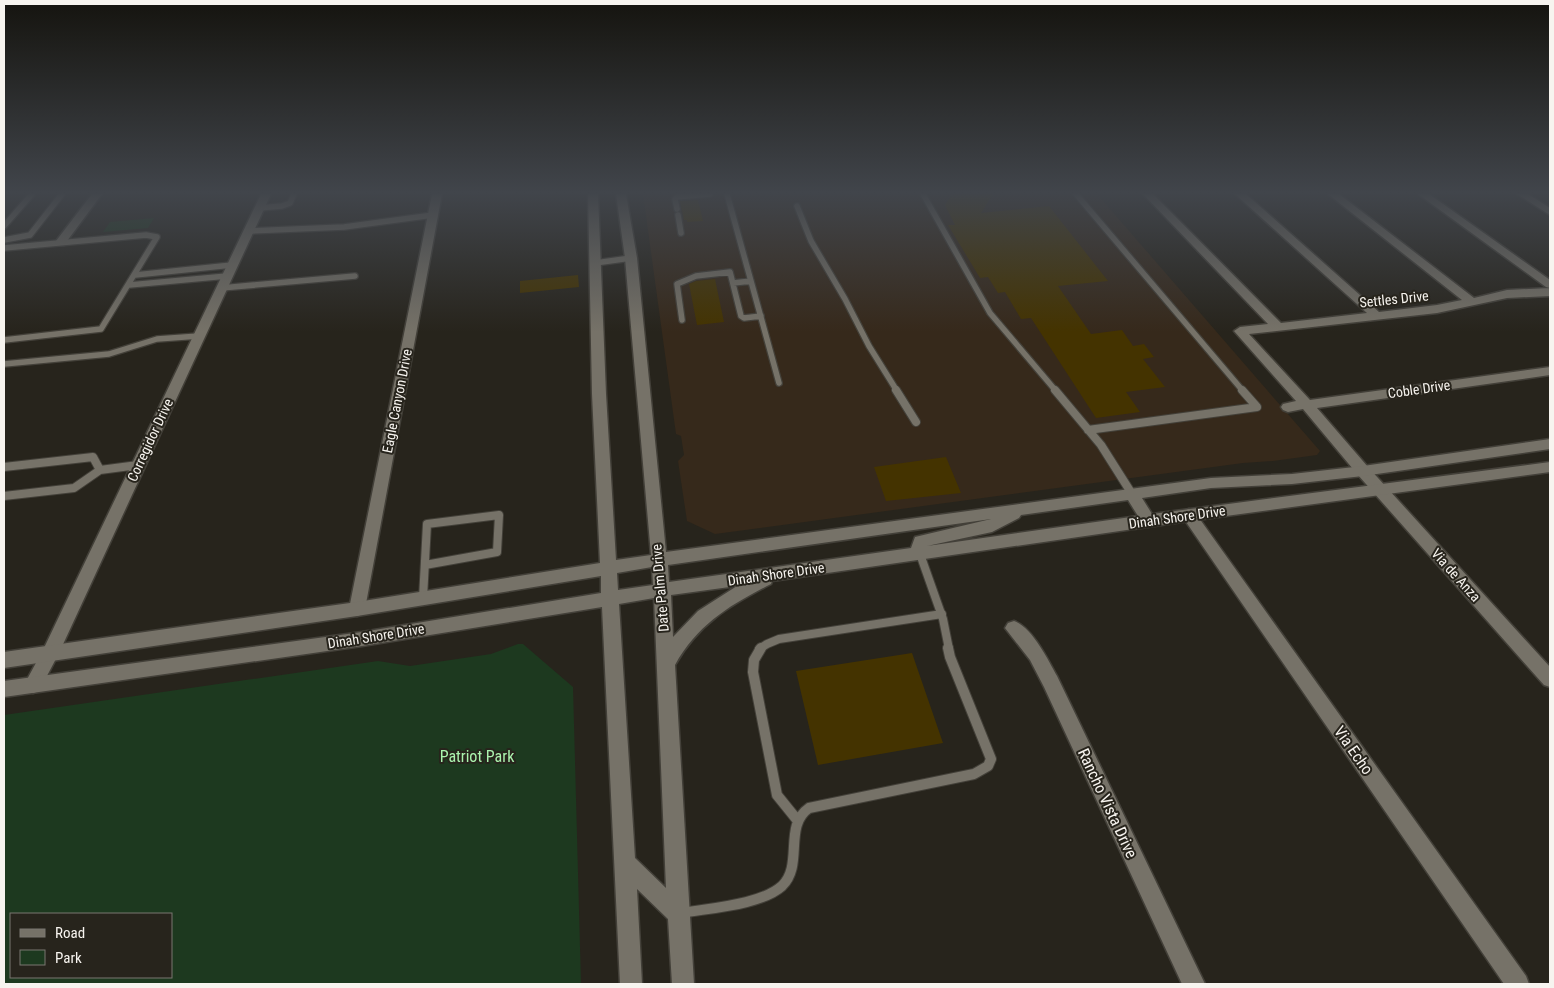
<svg xmlns="http://www.w3.org/2000/svg" width="1554" height="988" font-family="'Roboto Condensed',sans-serif">
<style>
.commercial{fill:#36291b}
.green{fill:#1d391f;fill-rule:evenodd}
.building{fill:#430}
.lines{fill:none;stroke-linecap:round;stroke-linejoin:round}
.lane-far2-casing{stroke:#434039;stroke-width:8}
.lane-far1-casing{stroke:#434039;stroke-width:10}
.lane-casing{stroke:#434039;stroke-width:12}
.street-casing{stroke:#434039;stroke-width:3}
.secondary-casing{stroke:#434039;stroke-width:3}
.lane-far2{stroke:#767268;stroke-width:5.5}
.lane-far1{stroke:#767268;stroke-width:8}
.lane{stroke:#767268;stroke-width:10}
.street{fill:#767268;fill-rule:evenodd}
.secondary{fill:#767268;fill-rule:evenodd}
.labels{text-anchor:middle;stroke-width:4;stroke-linejoin:round;paint-order:stroke}
.street-label{font-size:14px;fill:#f7f4ef;stroke:#27241c}
.near-street-label{font-size:16px;fill:#f7f4ef;stroke:#27241c}
.near-park-label{font-size:16px;fill:#aaf2ad;stroke:#27241c}
</style>
<rect width="100%" height="100%" fill="#27241c"/>
<path class="commercial" d="M643 194H1097L1320 451 1317 455 1273 461 1243 463 715 534 687 521 678 461 684 455 681 436 676 434Z"/>
<path class="green" d="M154 218 148 228 103 232 110 222Z
M518 644H523L573 687 581 984H4V715L378 661 410 666 491 654ZM11 914H171V977H11Z"/>
<path class="building" d="M952 194H993L981 213 1049 206 1108 281 1058 286 1091 334 1122 330 1133 346 1144 344 1154 357 1143 359 1165 387 1126 392 1140 412 1096 418 1031 318 1021 319 1005 292 998 293 988 277 980 278 948 225H955L945 205Z
M698 200 703 221 687 222V220H684L680 201Z
M578 275 579 287 520 293V281Z
M715 279 724 322 697 325 689 284 696 281Z
M946 457 961 493 886 501 874 467Z
M912 653 943 743 818 765 796 671Z"/>
<g class="lines">
<defs>
<path id="lane-far2" d="M727 194 779 383
M923 194 990 313 1056 391
M1076 194 1243 391
M797 206 811 241 845 299 869 346 897 391
M259 208 282 206 290 203 294 194
M677 209 675 199 677 197 710 194
M678 215 681 233
M4 226 32 194
M249 231 344 227 433 215
M4 240 30 235 62 194
M4 248 146 235 157 237 101 329 4 340
M595 263 631 258
M135 275 232 265
M733 283 751 281
M129 285 227 276
M221 288 355 276
M682 320 677 284 696 276 730 272 741 316 744 318 761 316
M4 364 109 354 157 339 199 336"/>
<path id="lane-far1" d="M896 390 916 422
M1055 390 1101 445 1132 494
M1088 430 1257 407 1242 390
M4 467 93 457 100 470
M4 496 74 488 100 470 138 465
M920 554 943 619 949 649
M423 598 427 524 499 515 497 552 425 565
M759 649 767 644 779 639 942 614"/>
<path id="lane" d="M761 648 754 660 753 672 777 795 798 821
M682 913C709 908 761 905 782 886 804 865 783 826 809 808L974 774 988 766 991 759 950 657 948 648"/>
<path id="street" d="M92 194H102L64 245H56L55 243 56 241Z
M261 194H271L59 653 39 691 33 693 27 691 24 685 44 648Z
M432 194H442L365 609 363 614 357 616 351 614 349 609Z
M1143 194H1153L1281 323 1367 313 1235 194H1246L1379 312 1437 305 1462 300 1328 194H1339L1474 298 1507 290 1550 288 1546 287 1418 194H1429L1550 280V296L1507 298 1437 313 1249 334 1310 400 1550 367V375L1317 408 1368 467 1550 667V687L1544 685 1358 475 1303 409 1288 412 1283 410 1281 407 1283 404 1296 401 1234 331 1240 327 1268 324Z
M1517 194H1528L1550 208V215Z
M1189 509 1194 511 1526 976 1529 984H1504L1184 519 1181 515 1184 511Z
M1014 621C1032 627 1048 660 1057 676L1205 984H1182L1044 687 1030 660 1005 628 1008 623Z"/>
<path id="secondary" d="M588 194H598L606 394 616 560 651 555 625 258 616 194H626L637 258 666 552 1211 478 1292 474 1363 466 1550 439V449L1363 476 1292 484 1211 488 1142 498 1152 514 1550 462V472L1189 521 772 581 771 584C730 605 698 624 675 665L694 984H672L668 919 637 889 642 984H620L602 607 362 646 4 697V681L362 632 601 593V576L357 616 4 668V652L357 602 600 563 592 394ZM1128 500 1138 516 927 546 992 532 1019 518 1021 515ZM991 519 915 537 911 548 669 582 668 565ZM652 567 653 585 618 590 617 573ZM737 586 698 611 673 637 671 595ZM654 598 666 888 635 858 619 604Z"/>
</defs>
<use href="#lane-far2" class="lane-far2-casing"/>
<use href="#lane-far1" class="lane-far1-casing"/>
<use href="#lane" class="lane-casing"/>
<use href="#street" class="street-casing"/>
<use href="#secondary" class="secondary-casing"/>
<use href="#lane-far2" class="lane-far2"/>
<use href="#lane-far1" class="lane-far1"/>
<use href="#lane" class="lane"/>
<use href="#street" class="street"/>
<use href="#secondary" class="secondary"/>
</g>
<linearGradient id="sky" x2="0" y2="1"><stop stop-color="#15140f"/><stop offset="0.58" stop-color="#41454b"/><stop offset="1" stop-color="#41454b" stop-opacity="0"/></linearGradient>
<rect width="1554" height="332" fill="url(#sky)"/>
<g class="labels">
<g class="street-label">
<text transform="translate(1394 299) rotate(-6)" y="5">Settles Drive</text>
<text transform="translate(1419 389) rotate(-8)" y="5">Coble Drive</text>
<text transform="translate(397 401) rotate(-79)" y="5">Eagle Canyon Drive</text>
<text transform="translate(150 440) rotate(-65)" y="5">Corregidor Drive</text>
<text transform="translate(1177 517) rotate(-8)" y="5">Dinah Shore Drive</text>
<text transform="translate(776 574) rotate(-8)" y="5">Dinah Shore Drive</text>
<text transform="translate(1456 575) rotate(48)" y="5">Via de Anza</text>
<text transform="translate(660 588) rotate(-95)" y="5">Date Palm Drive</text>
<text transform="translate(376 636) rotate(-9)" y="5">Dinah Shore Drive</text>
</g>
<g class="near-street-label">
<text transform="translate(1354 750) rotate(55)" y="6">Via Echo</text>
<text transform="translate(1108 803) rotate(65)" y="6">Rancho Vista Drive</text>
</g>
<g class="near-park-label">
<text x="477" y="762">Patriot Park</text>
</g>
</g>
<rect width="1554" height="988" fill="none" stroke="#f7f4ef" stroke-width="10"/>
<rect x="10" y="913" width="162" height="65" fill="#27241c" stroke="#7a7770"/>
<rect x="20" y="929" width="25" height="8" fill="#767268" stroke="#7a7770"/>
<text x="55" y="938" font-size="15" fill="#f7f4ef">Road</text>
<rect x="20" y="950" width="25" height="15" fill="#1d391f" stroke="#7a7770"/>
<text x="55" y="963" font-size="15" fill="#f7f4ef">Park</text>
</svg>
